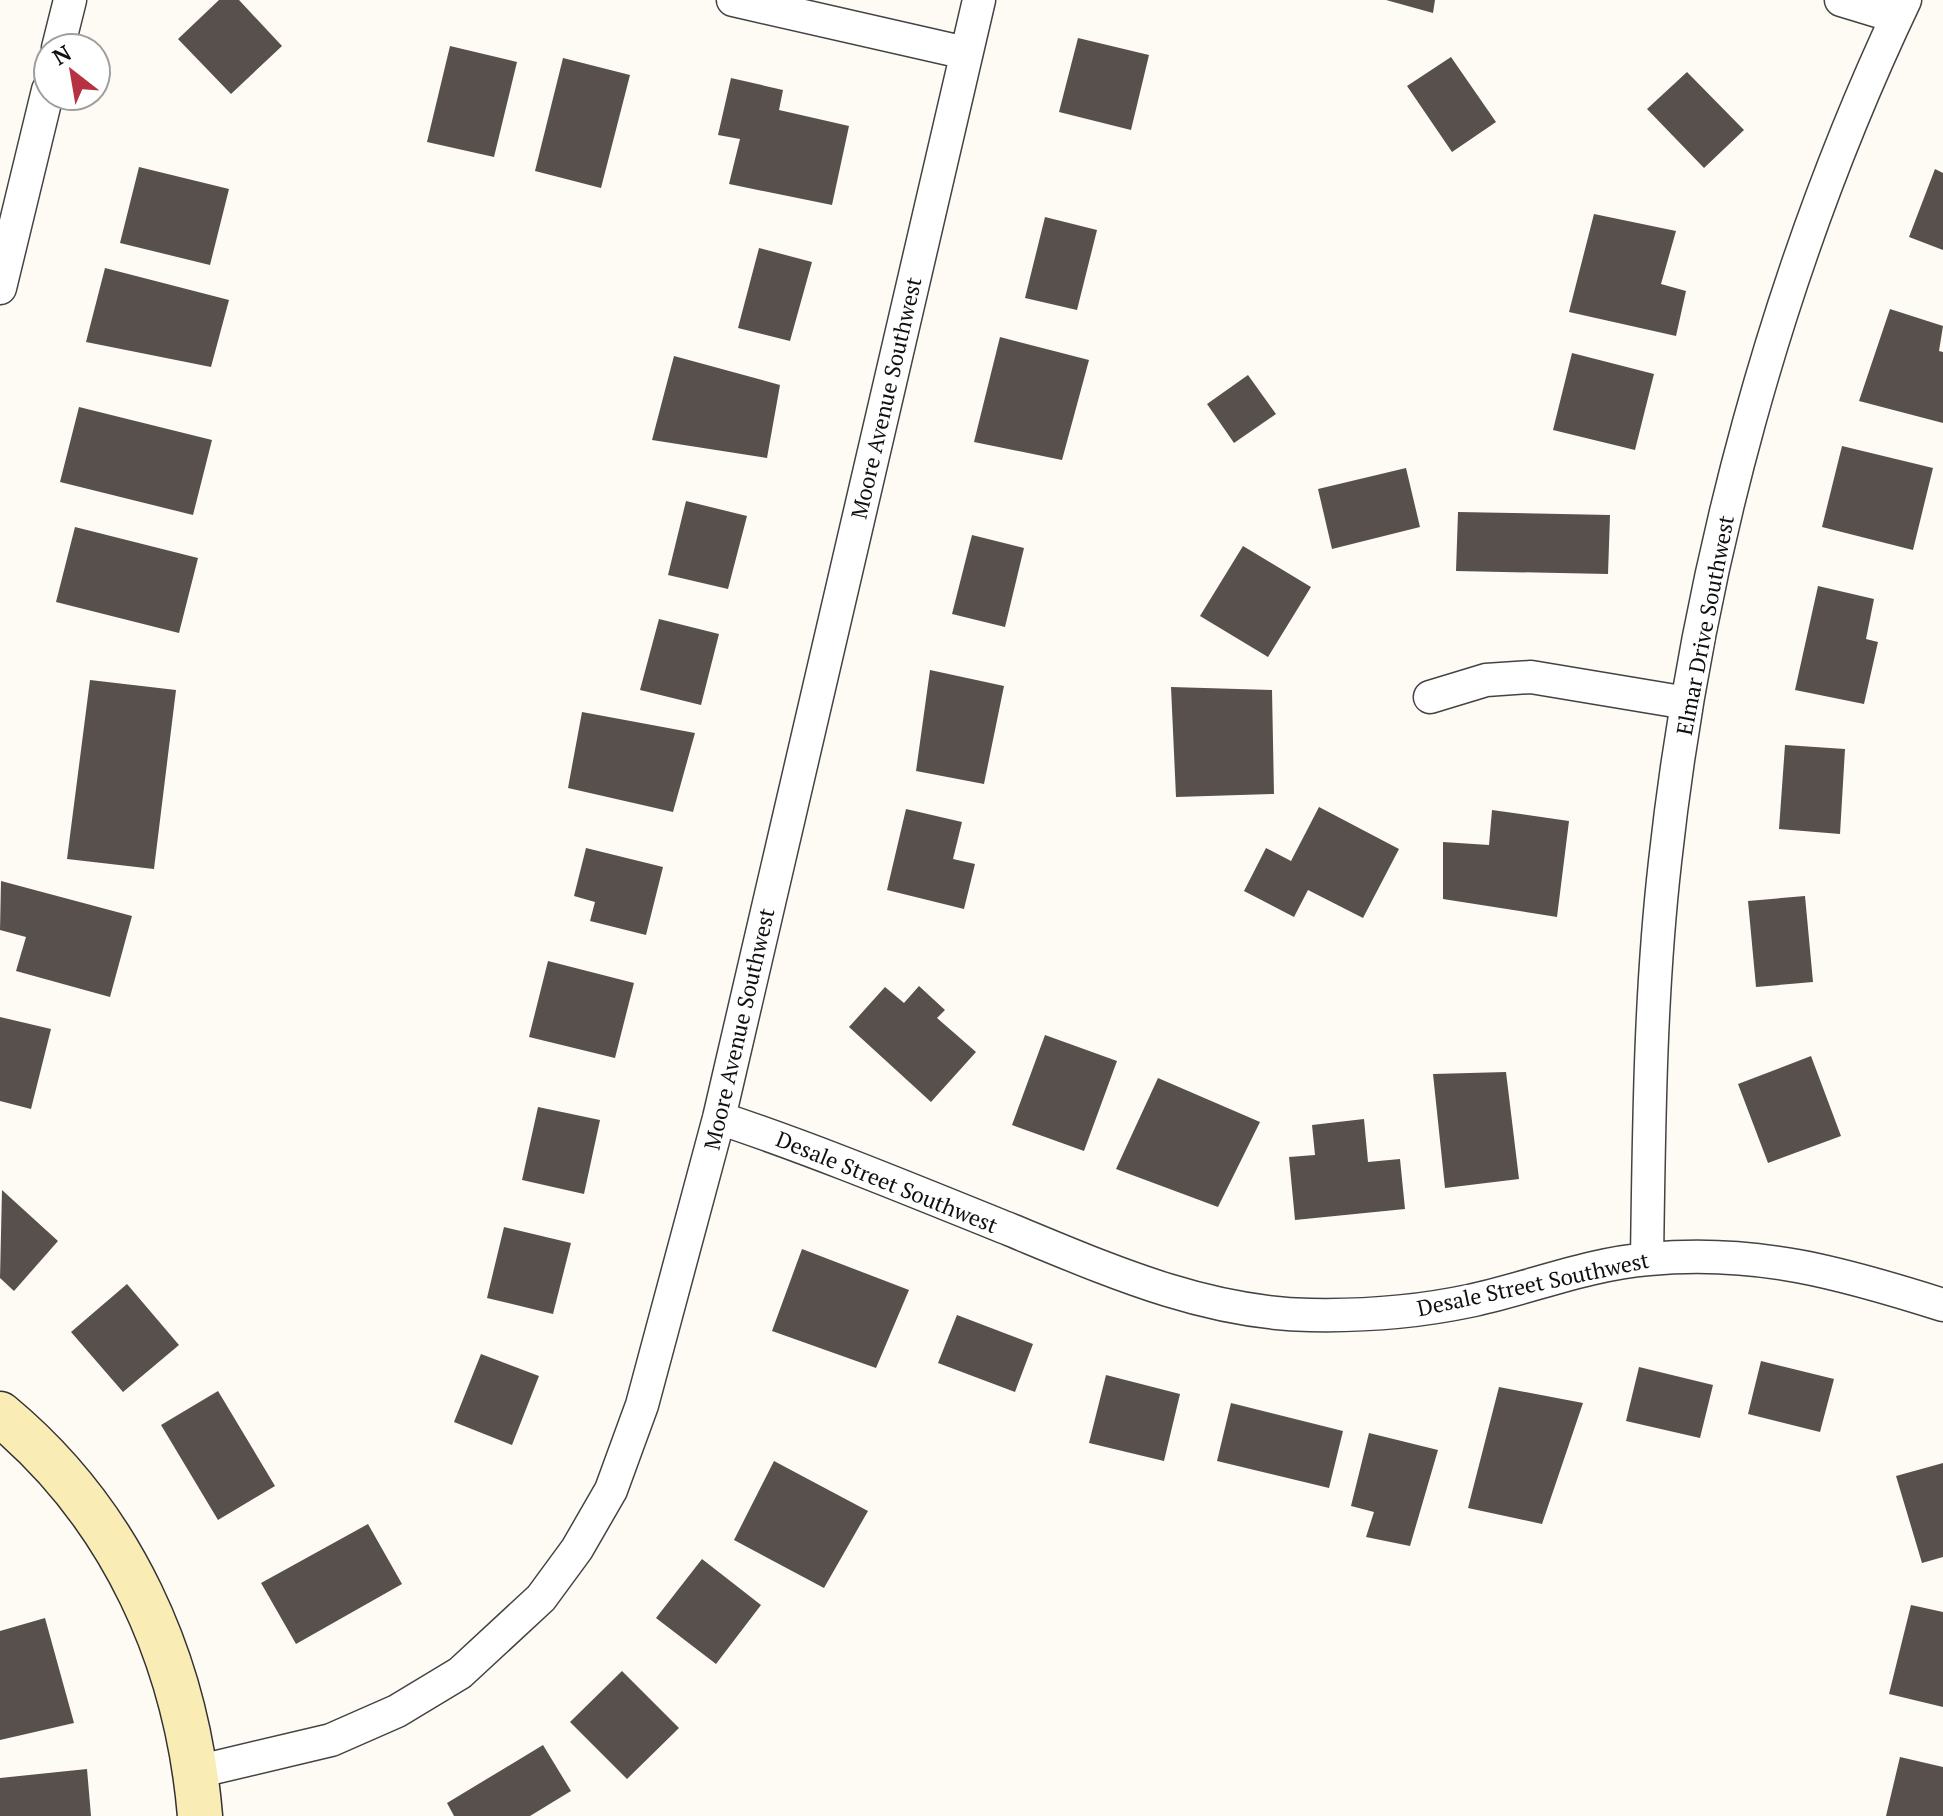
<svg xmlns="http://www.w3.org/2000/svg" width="1943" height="1816" font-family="'PT Serif',serif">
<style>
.building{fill:#58504d}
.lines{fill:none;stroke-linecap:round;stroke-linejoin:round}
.street-casing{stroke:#434343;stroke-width:35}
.secondary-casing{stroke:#323232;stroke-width:47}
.street{stroke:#fff;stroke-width:32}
.secondary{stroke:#f9ecb4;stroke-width:44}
.labels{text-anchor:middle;stroke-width:8;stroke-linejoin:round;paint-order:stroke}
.street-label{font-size:22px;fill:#101010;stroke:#fff}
</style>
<rect width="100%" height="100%" fill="#fefbf4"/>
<path class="building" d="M219 0H239L282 46 231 94 178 39Z
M1386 0H1435L1433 13Z
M1078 38 1149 55 1131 130 1059 112Z
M450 46 517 62 494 157 427 142Z
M1451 57 1496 122 1452 152 1407 86Z
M563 58 630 75 601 188 535 171Z
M1687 72 1744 130 1704 168 1647 109Z
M731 78 783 90 779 110 849 126 832 205 729 184 740 139 718 135Z
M139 167 229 189 210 265 120 243Z
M1935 169 1943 173V250L1909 237Z
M1594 214 1676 231 1661 284 1686 291 1676 336 1569 312Z
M1045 217 1097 230 1077 310 1025 298Z
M759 248 812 262 790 341 738 328Z
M105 268 229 300 211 367 86 342Z
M1890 309 1943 326 1939 351 1943 352V423L1859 401Z
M1000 337 1089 360 1062 460 974 442Z
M1572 353 1654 374 1635 450 1553 430Z
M674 356 780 385 767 458 652 440Z
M1248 375 1276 414 1234 443 1207 404Z
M79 407 212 440 193 515 60 482Z
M1842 446 1933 468 1913 550 1822 527Z
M1406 468 1420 527 1332 549 1318 489Z
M686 501 747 516 728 589 668 575Z
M1458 512 1610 515 1608 574 1456 571Z
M75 527 198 558 179 633 56 602Z
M972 535 1024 548 1005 627 952 614Z
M1243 546 1311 587 1268 657 1200 616Z
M1818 586 1874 599 1866 639 1878 642 1864 704 1795 690Z
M659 619 719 634 701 705 640 690Z
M930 670 1004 686 984 784 916 771Z
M90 680 176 690 154 869 67 859Z
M1171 687 1272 690 1274 794 1176 797Z
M582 712 695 733 673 812 568 788Z
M1785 745 1845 749 1840 834 1779 829Z
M1319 807 1399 849 1363 918 1308 890 1294 917 1244 891 1266 848 1291 861Z
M906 809 962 822 953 859 975 864 964 909 887 890Z
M1492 810 1569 821 1557 917 1443 899V842L1489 845Z
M586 848 663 867 646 935 590 921 595 902 574 896Z
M1 881 132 916 110 997 16 971 26 937 0 930Z
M1805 896 1813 982 1756 987 1748 901Z
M548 961 634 983 615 1058 529 1037Z
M919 986 945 1010 937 1018 976 1052 931 1102 849 1027 885 987 904 1003Z
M0 1017 51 1029 31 1109 0 1101Z
M1045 1035 1117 1061 1084 1151 1012 1125Z
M1811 1056 1841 1136 1768 1163 1738 1084Z
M1506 1072 1519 1179 1445 1188 1433 1074Z
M1158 1078 1260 1122 1218 1207 1116 1169Z
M538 1107 600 1120 584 1194 522 1180Z
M1364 1119 1368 1162 1400 1159 1405 1209 1295 1220 1289 1157 1315 1155 1312 1125Z
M2 1190 58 1241 14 1291 0 1278Z
M504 1227 571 1243 553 1314 487 1298Z
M802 1249 909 1290 876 1368 772 1331Z
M127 1284 179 1345 123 1392 71 1332Z
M957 1315 1033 1344 1015 1392 938 1363Z
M481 1354 539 1376 512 1445 454 1422Z
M1761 1361 1834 1379 1820 1432 1748 1414Z
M1639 1367 1713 1385 1700 1438 1626 1421Z
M1106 1375 1180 1394 1164 1461 1089 1443Z
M1499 1387 1583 1403 1542 1524 1468 1508Z
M218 1391 275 1486 218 1520 161 1425Z
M1231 1403 1343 1431 1329 1488 1217 1461Z
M1369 1433 1438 1450 1410 1546 1366 1537 1374 1512 1351 1506Z
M774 1461 868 1511 824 1588 734 1540Z
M1943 1463V1557L1922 1563 1896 1476Z
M368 1524 402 1584 296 1644 261 1583Z
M702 1559 761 1605 716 1664 656 1618Z
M1911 1605 1943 1612V1707L1889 1694Z
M45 1618 74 1723 0 1740V1631Z
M622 1671 679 1728 627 1779 570 1722Z
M543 1745 571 1791 530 1816H454L447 1803Z
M1900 1757 1943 1767V1816H1886Z
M87 1769 91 1816H0V1778Z"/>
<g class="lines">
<defs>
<path id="street" d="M733 0 966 53
M1841 0 1897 17
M58 48 70 0
M0 288 48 90
M1430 697 1486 680 1531 677 1687 703
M719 1118C818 1151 914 1191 1011 1230 1108 1270 1204 1313 1310 1315 1363 1316 1417 1312 1469 1301 1530 1288 1587 1264 1649 1259 1757 1249 1842 1273 1943 1305
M1647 1259C1649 1126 1650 994 1665 862 1697 569 1778 267 1905 0
M196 1772 331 1740 397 1711 460 1673 541 1598 577 1549 611 1490 642 1405 719 1118 979 0"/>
<path id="secondary" d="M0 1414C122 1515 187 1660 200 1816"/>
</defs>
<use href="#street" class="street-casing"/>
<use href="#secondary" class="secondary-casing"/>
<use href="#street" class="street"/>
<use href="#secondary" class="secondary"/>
</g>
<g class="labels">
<g class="street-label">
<text transform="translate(886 398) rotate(-77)" y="8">Moore Avenue Southwest</text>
<text transform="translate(1705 625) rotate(-79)" y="8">Elmar Drive Southwest</text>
<text transform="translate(739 1029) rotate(-77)" y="8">Moore Avenue Southwest</text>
<text transform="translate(887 1182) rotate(22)" y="8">Desale Street Southwest</text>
<text transform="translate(1533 1284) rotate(-12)" y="8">Desale Street Southwest</text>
</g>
</g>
<g transform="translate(72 72) rotate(329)"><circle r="38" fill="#ffffff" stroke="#9f9f9f" stroke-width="2"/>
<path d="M0-6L14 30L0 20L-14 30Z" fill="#b63242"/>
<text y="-12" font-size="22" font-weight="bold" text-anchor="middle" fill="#101010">N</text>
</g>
</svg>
